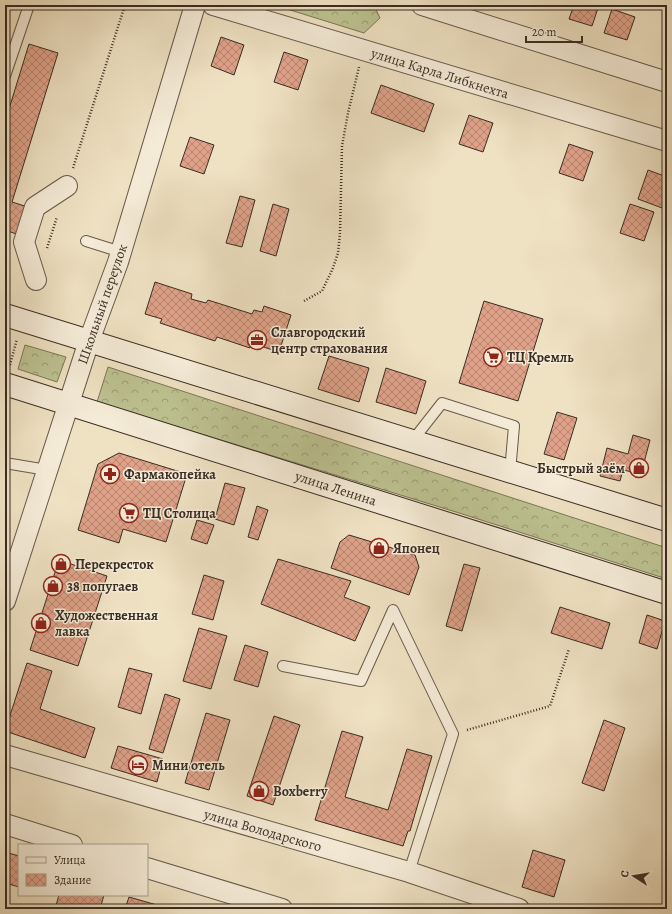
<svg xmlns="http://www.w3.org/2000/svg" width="672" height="914" font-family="Alegreya,serif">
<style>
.forest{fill:url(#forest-crowns);stroke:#7b775a}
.building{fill:url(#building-cross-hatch);stroke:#392c23}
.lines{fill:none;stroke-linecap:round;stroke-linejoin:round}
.lane-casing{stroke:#665a4b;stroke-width:12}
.street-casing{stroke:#665a4b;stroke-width:22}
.secondary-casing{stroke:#392c23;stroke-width:24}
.path{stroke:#392c23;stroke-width:2.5;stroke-dasharray:1 2;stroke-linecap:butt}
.lane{stroke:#f5ecd8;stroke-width:10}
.street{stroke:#f5ecd8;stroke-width:20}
.secondary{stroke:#f5ecd8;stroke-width:22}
.labels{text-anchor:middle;stroke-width:3;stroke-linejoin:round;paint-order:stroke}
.street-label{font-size:14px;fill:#392c23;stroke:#f5ecd8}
.poi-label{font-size:14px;font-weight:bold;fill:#392c23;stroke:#f5ecd8;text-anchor:start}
</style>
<defs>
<pattern id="forest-crowns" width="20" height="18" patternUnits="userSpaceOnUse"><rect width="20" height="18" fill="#bdc291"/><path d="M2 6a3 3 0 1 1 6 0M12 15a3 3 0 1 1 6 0" fill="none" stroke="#9b9e76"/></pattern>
<pattern id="building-cross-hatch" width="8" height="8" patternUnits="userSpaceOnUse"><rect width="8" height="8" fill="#dfa289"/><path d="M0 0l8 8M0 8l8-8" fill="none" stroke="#b68470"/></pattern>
</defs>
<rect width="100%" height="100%" fill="#efe2c3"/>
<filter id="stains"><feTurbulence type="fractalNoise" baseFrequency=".005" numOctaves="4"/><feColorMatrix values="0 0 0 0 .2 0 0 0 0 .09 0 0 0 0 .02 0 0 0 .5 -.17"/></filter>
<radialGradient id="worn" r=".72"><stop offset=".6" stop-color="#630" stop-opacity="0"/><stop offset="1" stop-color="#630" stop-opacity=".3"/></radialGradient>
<path class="forest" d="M285 5H374L380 18 364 33 287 9Z
M25 345 66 357 57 382 18 369Z
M108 367 667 548V579L456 512 97 402Z"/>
<path class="building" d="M574 5H599L592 26 569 19Z
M612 9 635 17 627 40 604 33Z
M221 37 244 45 234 75 211 66Z
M29 44 58 53 12 202 31 208 22 236 5 230V122Z
M284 52 308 60 298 90 274 82Z
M381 85 434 104 424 132 371 113Z
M469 115 493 123 483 152 459 144Z
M190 137 214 145 204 174 180 166Z
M569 144 593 152 583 181 559 173Z
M648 170 667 177V192L662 208 638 199Z
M240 196 255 200 242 247 226 243Z
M273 204 289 209 276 256 260 251Z
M630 204 654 212 644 241 620 233Z
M155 282 192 294 191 299 206 303 208 300 252 314 254 310 262 312 264 306 291 315 279 352 251 343 250 348 217 337 215 341 160 323 162 319 145 314Z
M484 301 543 319 518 401 459 383Z
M329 356 369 368 359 402 318 389Z
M386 368 426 381 416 414 376 402Z
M557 412 577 418 564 460 544 454Z
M633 435 650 440 641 474 623 470 620 481 600 476 607 448 628 454Z
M119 453 187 474 166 542 123 529 119 543 78 530 98 464Z
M225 483 245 488 234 525 215 519Z
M257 506 268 510 258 540 248 537Z
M197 520 214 525 207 544 191 539Z
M349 535 415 555 419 567 409 595 331 568 340 542Z
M278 559 351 581 344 597 370 607 355 641 261 604Z
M59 560 107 576 78 666 30 650Z
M464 564 480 568 462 631 446 626Z
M204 575 224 581 213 620 192 614Z
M560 607 610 623 602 649 551 633Z
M647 615 665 621 657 649 639 643Z
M199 628 227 636 211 689 183 681Z
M245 645 268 652 258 687 234 680Z
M27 663 52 671 40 709 95 728 85 758 5 731Z
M129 668 152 674 141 714 118 707Z
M165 694 180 699 163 753 149 749Z
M206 713 230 720 209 790 185 783Z
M274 716 300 725 273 805 247 796Z
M604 720 625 728 604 791 582 783Z
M342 731 363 737 345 797 388 810 407 749 432 756 410 831H408L403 846 315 820Z
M118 746 163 759 157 782 111 768Z
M533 850 565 860 554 897 522 887Z
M5 852 19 856V887L5 883Z
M59 895H104L100 909H55Z
M129 897 171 909H125Z"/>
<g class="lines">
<defs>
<path id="lane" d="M5 76 29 5
M86 241 121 252
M413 440 442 403 514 426 510 472
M5 463 47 470
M283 666 361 681 393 610 453 734 409 872"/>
<path id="street" d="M213 5 667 141
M422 5 667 82
M36 280 24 242 35 207 67 186
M5 601 89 341 118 262 195 5
M5 755 409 872 519 909
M5 824 72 845
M147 868 282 909"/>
<path id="secondary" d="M5 315 667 520
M5 384 667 593"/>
</defs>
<use href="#lane" class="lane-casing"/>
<use href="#street" class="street-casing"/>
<use href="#secondary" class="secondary-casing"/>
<path class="path" d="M73 168 125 5
M47 248 57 217
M304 301 322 291 333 268 338 253 340 233 342 146 348 113 359 67
M10 365 17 339
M467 730 550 706 569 649"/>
<use href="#lane" class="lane"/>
<use href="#street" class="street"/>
<use href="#secondary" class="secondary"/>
</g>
<defs>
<symbol id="office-ring" viewBox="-11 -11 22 22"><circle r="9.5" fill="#f5ecd8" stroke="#8f2418" stroke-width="1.5"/><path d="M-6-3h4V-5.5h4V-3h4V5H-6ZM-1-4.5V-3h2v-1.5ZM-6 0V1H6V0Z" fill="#8f2418"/></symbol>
<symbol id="supermarket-ring" viewBox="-11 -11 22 22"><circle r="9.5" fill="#f5ecd8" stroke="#8f2418" stroke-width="1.5"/><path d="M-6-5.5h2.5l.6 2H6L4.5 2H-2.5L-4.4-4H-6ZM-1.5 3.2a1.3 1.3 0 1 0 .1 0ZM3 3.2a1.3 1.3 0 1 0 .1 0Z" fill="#8f2418"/></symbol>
<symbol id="shop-ring" viewBox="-11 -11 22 22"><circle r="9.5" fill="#f5ecd8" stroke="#8f2418" stroke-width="1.5"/><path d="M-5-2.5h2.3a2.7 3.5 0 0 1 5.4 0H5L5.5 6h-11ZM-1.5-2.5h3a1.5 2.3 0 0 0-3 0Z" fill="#8f2418"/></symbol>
<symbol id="pharmacy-ring" viewBox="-11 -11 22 22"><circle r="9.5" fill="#f5ecd8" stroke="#8f2418" stroke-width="1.5"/><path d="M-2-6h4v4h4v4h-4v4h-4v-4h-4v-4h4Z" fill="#8f2418"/></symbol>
<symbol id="hotel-ring" viewBox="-11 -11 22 22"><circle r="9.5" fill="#f5ecd8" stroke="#8f2418" stroke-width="1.5"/><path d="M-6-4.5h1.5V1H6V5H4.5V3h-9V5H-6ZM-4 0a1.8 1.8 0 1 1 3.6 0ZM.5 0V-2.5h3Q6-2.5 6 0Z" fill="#8f2418"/></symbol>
</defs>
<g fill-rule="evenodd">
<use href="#office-ring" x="246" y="329" width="22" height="22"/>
<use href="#supermarket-ring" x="482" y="346" width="22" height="22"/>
<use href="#shop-ring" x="628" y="457" width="22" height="22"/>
<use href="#pharmacy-ring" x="99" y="463" width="22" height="22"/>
<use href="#supermarket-ring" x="118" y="502" width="22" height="22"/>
<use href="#shop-ring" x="368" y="537" width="22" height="22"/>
<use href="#shop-ring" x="50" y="553" width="22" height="22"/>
<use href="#shop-ring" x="42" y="575" width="22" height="22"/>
<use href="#shop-ring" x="30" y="612" width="22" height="22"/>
<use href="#hotel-ring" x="127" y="754" width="22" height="22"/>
<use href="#shop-ring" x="248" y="780" width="22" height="22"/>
</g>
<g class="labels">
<g class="street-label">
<text transform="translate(440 73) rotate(17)" y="5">улица Карла Либкнехта</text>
<text transform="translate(102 304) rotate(-71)" y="5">Школьный переулок</text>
<text transform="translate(336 488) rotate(18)" y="5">улица Ленина</text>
<text transform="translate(263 830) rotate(16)" y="5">улица Володарского</text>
</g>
<g class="poi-label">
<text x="271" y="337">Славгородский<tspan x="271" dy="16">центр страхования</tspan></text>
<text x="507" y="362">ТЦ Кремль</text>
<text x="625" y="473" text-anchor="end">Быстрый заём</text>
<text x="124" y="479">Фармакопейка</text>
<text x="143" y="518">ТЦ Столица</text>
<text x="393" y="553">Японец</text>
<text x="75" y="569">Перекресток</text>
<text x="67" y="591">38 попугаев</text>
<text x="55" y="620">Художественная<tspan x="55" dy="16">лавка</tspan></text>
<text x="152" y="770">Мини отель</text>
<text x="273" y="796">Boxberry</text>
</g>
</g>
<rect width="672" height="914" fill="none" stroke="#efe2c3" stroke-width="20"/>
<rect x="6" y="6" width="660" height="902" fill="none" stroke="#392c23" stroke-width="2"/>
<rect x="10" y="10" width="652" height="894" fill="none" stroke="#392c23"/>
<rect x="18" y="844" width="130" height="52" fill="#f5ecd8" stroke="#aa9f90"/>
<rect x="26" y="857" width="20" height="6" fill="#f5ecd8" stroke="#aa9f90"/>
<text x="54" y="864" font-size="12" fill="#392c23">Улица</text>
<rect x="26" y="874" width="20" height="12" fill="url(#building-cross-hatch)" stroke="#aa9f90"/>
<text x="54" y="884" font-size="12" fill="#392c23">Здание</text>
<g transform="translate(634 876) rotate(282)" stroke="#f5ecd8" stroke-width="3" paint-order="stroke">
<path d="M0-3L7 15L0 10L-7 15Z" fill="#392c23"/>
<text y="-6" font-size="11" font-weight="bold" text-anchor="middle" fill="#392c23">С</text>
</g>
<path d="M526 36v6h56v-6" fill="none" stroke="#392c23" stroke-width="2"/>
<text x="532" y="36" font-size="12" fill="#392c23" stroke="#f5ecd8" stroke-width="3" paint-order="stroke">20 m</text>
<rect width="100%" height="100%" filter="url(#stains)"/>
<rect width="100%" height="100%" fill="url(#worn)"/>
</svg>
